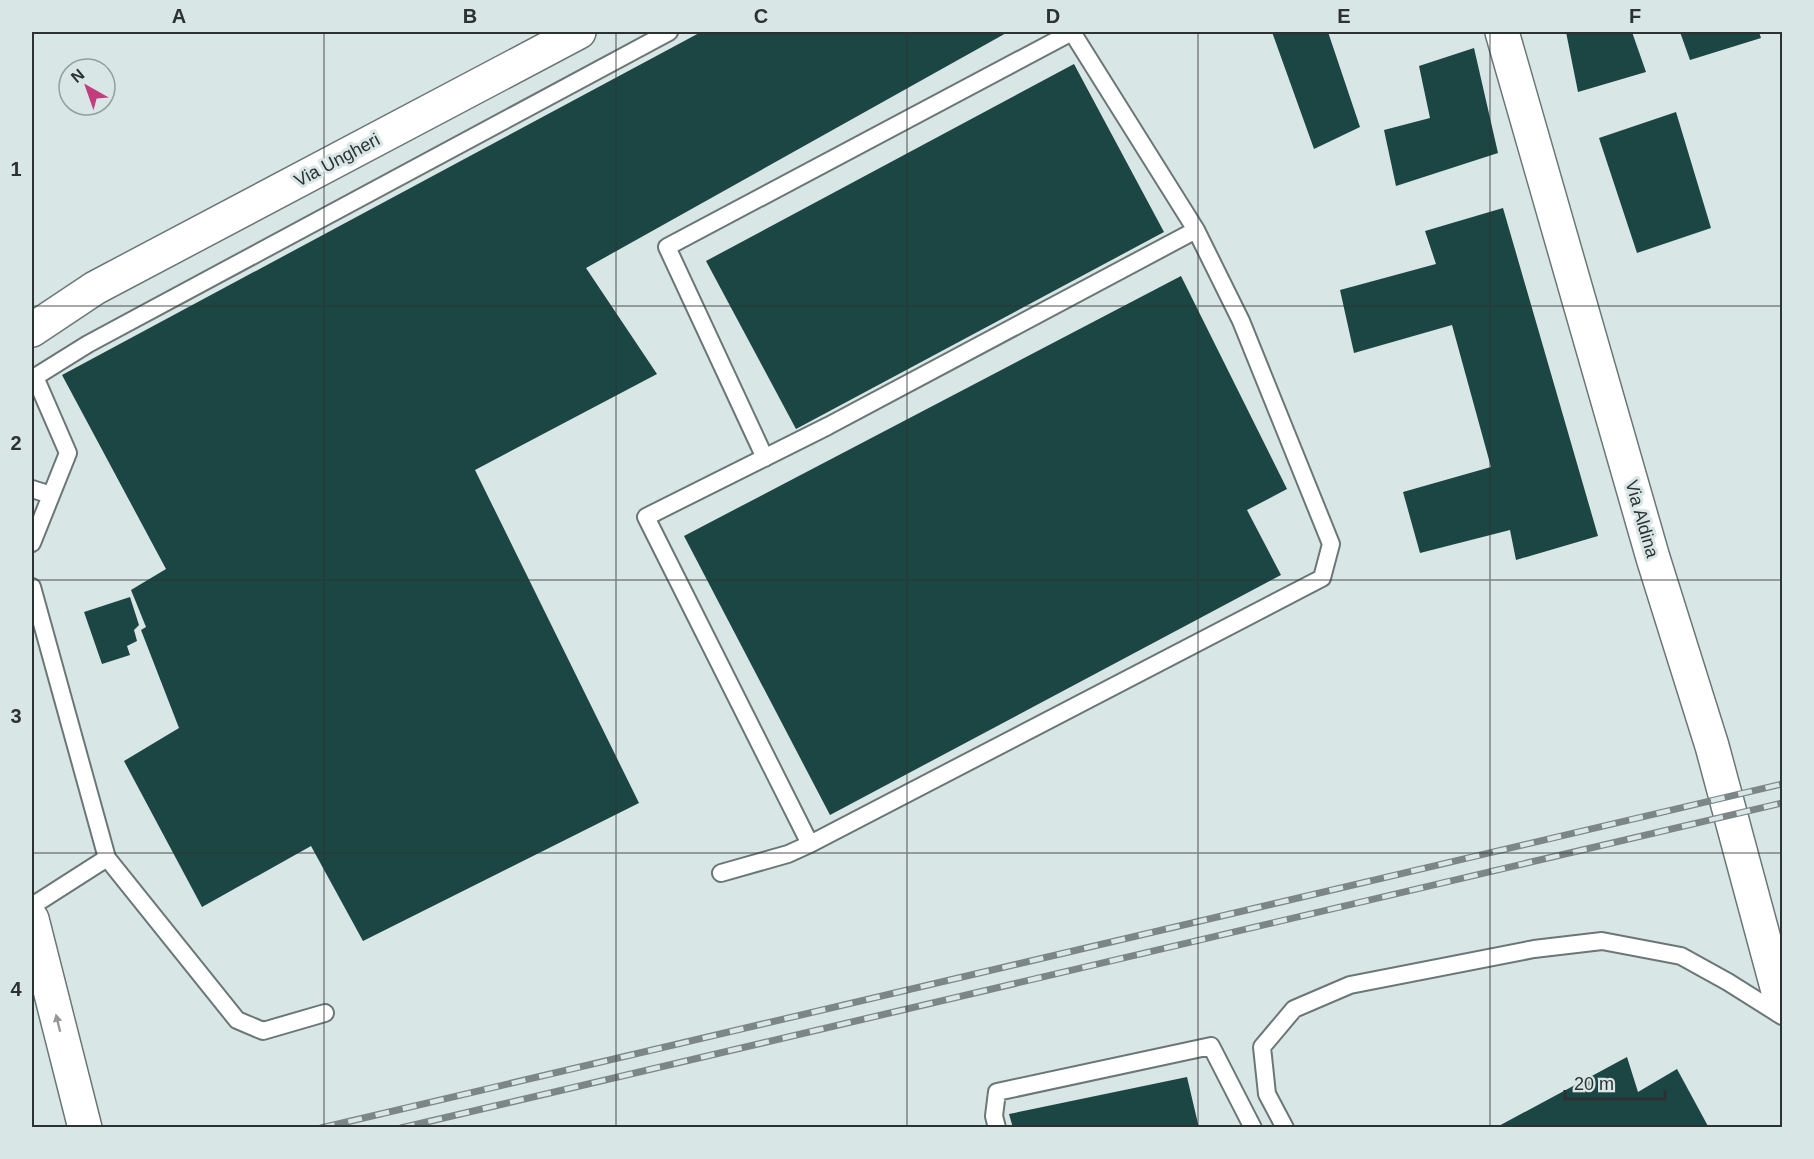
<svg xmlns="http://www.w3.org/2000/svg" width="1814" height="1159" font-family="Helvetica,sans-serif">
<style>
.building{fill:#1b4644}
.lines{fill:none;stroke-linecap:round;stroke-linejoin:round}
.service-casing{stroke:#6b7776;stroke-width:20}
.minor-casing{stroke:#6b7776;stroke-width:36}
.tertiary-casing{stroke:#6b7776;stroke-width:36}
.service{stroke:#fff;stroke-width:16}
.minor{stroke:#fff;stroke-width:33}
.tertiary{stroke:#fff;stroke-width:33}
.rail-casing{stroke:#7d8686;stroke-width:7}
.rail{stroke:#d8e6e5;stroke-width:4.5;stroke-dasharray:14;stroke-linecap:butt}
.oneway{fill:#969898}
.grid{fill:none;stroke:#2c3131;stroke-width:1.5;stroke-opacity:0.55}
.labels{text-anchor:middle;stroke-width:6;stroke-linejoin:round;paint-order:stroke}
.street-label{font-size:18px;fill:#2c3131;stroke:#d8e6e5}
.neatline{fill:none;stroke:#2c3131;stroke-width:2}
.grid-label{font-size:20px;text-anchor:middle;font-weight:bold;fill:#2c3131}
</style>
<rect width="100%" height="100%" fill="#d8e6e5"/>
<path class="building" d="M701 32H1008L586 268 657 374 475 470 639 803 363 941 311 846 202 907 124 761 179 728 141 630 146 627 131 590 166 569 62 375Z
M1272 32H1328L1360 127 1314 149Z
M1566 32H1632L1646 72 1578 92Z
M1680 32H1759L1761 38 1690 60Z
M1474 48 1498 153 1396 186 1384 130 1430 118 1419 66Z
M1074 64 1164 232 796 429 706 261Z
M1676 112 1711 228 1637 253 1599 138Z
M1503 208 1598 536 1516 560 1510 530 1420 553 1403 492 1491 467 1452 325 1354 353 1340 290 1436 264 1425 231Z
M1181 276 1287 489 1247 510 1281 575 830 815 684 536Z
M130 597 139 625 134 630 137 641 127 646 130 655 102 664 84 612Z
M1627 1057 1638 1092 1677 1069 1709 1128H1495Z
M1187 1077 1199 1128H1013L1009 1114Z"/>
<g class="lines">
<defs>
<path id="service" d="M1072 32 1196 230 1241 321 1331 544 1322 578 810 844 646 517 828 426 1196 230
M765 458 667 247 1072 32
M32 489 51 495
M32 543 68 453 35 377 88 344 669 32
M32 587 107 858
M721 873 788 854 810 844
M32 906 107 858 237 1020 263 1031 325 1013
M997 1128 994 1116 997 1092 1211 1046 1253 1128
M1285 1128 1267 1094 1262 1047 1294 1009 1350 985 1534 949 1602 941 1681 956 1728 982 1782 1016"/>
<path id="minor" d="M1502 32 1653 558 1712 746 1782 1006
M32 330 95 288 579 32"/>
<path id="tertiary" d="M32 919 85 1128"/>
</defs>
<use href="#service" class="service-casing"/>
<use href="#minor" class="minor-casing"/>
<use href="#tertiary" class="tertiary-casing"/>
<use href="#service" class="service"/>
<use href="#minor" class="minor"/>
<use href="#tertiary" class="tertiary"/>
<defs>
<path id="rail" d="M321 1128 1782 784
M401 1128 1782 803"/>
</defs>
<use href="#rail" class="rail-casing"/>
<use href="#rail" class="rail"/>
</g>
<defs><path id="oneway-solid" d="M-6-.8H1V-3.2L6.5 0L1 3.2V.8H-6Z" transform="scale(1.5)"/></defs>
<use class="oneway" href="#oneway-solid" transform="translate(58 1023) rotate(-104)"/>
<path class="grid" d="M324 32V1128M616 32V1128M907 32V1128M1198 32V1128M1490 32V1128M32 306H1782M32 580H1782M32 853H1782"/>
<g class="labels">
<g class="street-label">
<text transform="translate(337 160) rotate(-28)" y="6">Via Ungheri</text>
<text transform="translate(1642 519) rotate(74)" y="6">Via Aldina</text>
</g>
</g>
<rect width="1814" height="1159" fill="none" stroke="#d8e6e5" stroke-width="66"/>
<g transform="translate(87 87) rotate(320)"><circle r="28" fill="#d8e6e5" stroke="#939e9d" stroke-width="1.5"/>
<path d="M0-4.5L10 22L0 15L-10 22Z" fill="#c33d7e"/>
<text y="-9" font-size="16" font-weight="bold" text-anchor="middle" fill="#2c3131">N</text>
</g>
<path d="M1565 1090v9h100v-9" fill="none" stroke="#2c3131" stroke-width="3"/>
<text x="1574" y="1090" font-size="18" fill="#2c3131" stroke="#d8e6e5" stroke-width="4.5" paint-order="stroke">20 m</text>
<rect x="33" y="33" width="1748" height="1093" class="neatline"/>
<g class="grid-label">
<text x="179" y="23">A</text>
<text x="470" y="23">B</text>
<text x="761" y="23">C</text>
<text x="1053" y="23">D</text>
<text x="1344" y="23">E</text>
<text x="1635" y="23">F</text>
<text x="16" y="176">1</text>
<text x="16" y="450">2</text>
<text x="16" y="723">3</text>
<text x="16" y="996">4</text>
</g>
</svg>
